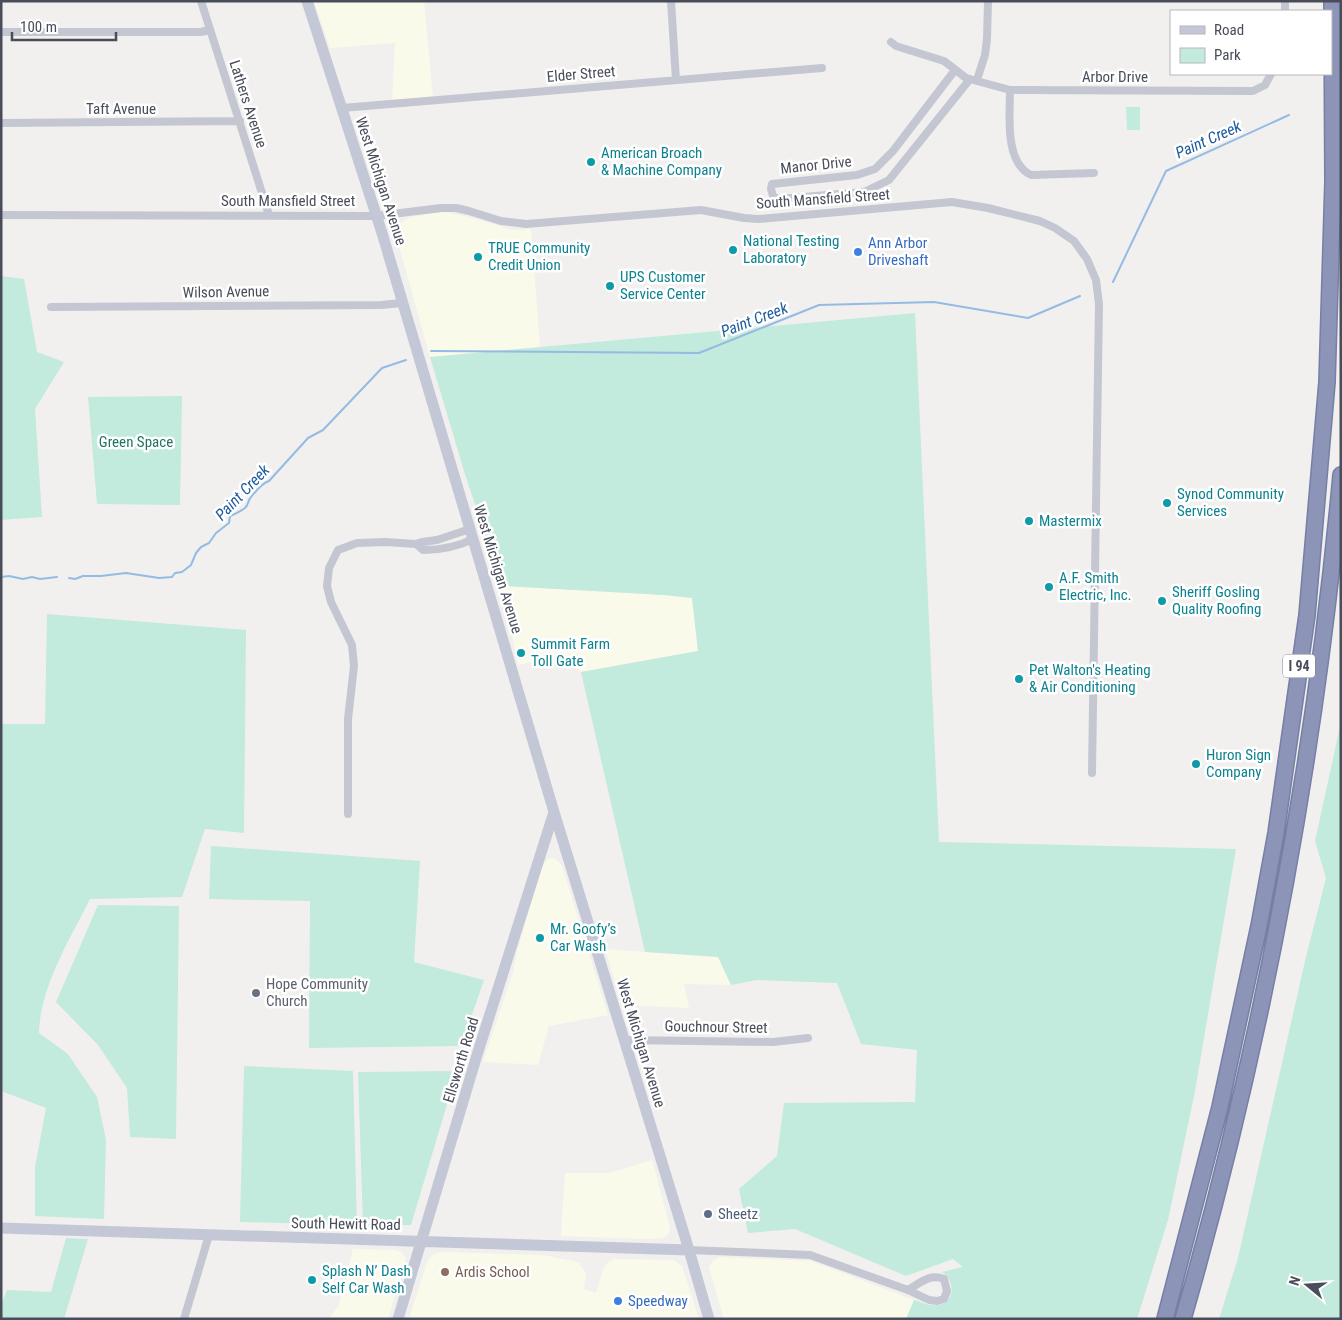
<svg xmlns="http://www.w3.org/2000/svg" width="1342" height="1320" font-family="'Roboto Condensed',sans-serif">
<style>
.commercial{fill:#fafaea}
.green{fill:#c2eadd}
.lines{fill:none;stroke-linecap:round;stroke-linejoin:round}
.stream{stroke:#94bbe3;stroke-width:2}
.highway-casing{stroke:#777fa4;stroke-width:18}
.street{stroke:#c4c7d2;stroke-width:8}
.secondary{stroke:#c4c7d6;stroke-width:11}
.highway{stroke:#8c94b8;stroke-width:15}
.culture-dot{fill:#0f9aa8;stroke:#fff;stroke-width:2}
.shop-dot{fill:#3f7fe0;stroke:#fff;stroke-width:2}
.worship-dot{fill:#6b7280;stroke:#fff;stroke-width:2}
.service-dot{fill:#5c6f8a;stroke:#fff;stroke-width:2}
.education-dot{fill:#8d6e63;stroke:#fff;stroke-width:2}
.labels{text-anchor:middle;stroke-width:5;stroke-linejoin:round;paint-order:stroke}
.shield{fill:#fff;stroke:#80828c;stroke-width:1}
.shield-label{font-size:14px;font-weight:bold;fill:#494d5a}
.street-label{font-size:15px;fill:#494d5a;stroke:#fff}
.culture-label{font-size:15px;fill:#0d838f;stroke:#fff;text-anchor:start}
.shop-label{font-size:15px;fill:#366cbe;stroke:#fff;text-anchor:start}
.park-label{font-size:15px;fill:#217463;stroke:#fff}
.worship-label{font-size:15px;fill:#5b616d;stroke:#fff;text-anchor:start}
.service-label{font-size:15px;fill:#4e5e75;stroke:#fff;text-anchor:start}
.education-label{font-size:15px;fill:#785e54;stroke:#fff;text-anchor:start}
.water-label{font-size:16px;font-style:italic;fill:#1b5b9b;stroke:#fff}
</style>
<rect width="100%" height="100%" fill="#f1f0ef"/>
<path class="commercial" d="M314 1H424L433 98 392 101 395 43 330 48Z
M444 212 469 217 513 230 531 229 540 347 430 357 397 239 398 225 411 217Z
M502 586 664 595 692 598 698 651 581 672 556 657 518 665Z
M555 858 562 866 608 1015 549 1026 538 1065 483 1062 513 972 517 952 542 866 548 859Z
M605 949 718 957 731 985 684 984 689 1008 622 1005Z
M652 1160 670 1227 669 1233 664 1238 647 1239 561 1236 565 1173H610Z
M353 1249 395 1250 401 1252 406 1258 388 1319H329L339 1305Z
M442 1252 543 1255 573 1261 579 1263 586 1273 584 1289 596 1293 603 1269 606 1264 614 1259 674 1260 682 1266 699 1319H409L428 1260 434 1254Z
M720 1257 811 1261 914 1300 906 1319H724L709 1267 713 1261Z"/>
<path class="green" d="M1126 107H1140V130H1127Z
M1 276 24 279 37 352 64 362 35 409 42 517 1 520Z
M915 313 939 842 1236 849 1195 1091 1168 1220 1137 1319H906L914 1300C922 1302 930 1307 938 1305 956 1303 955 1280 942 1272L963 1267 953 1259 906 1276 795 1229 748 1233 739 1189 777 1156 784 1103 915 1102 917 1050 861 1044 837 983 757 980 731 985 718 957 645 952 581 672 698 651 692 598 664 595 502 586 464 471 430 357Z
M182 396 180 505 97 504 88 397Z
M47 614 246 630 244 833 205 829 182 897 90 899C70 939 40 987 39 1033L68 1054 97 1097 106 1140 104 1219 35 1216V1167L46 1108 1 1091V724H45Z
M1341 722V1319H1219L1238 1258 1305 961 1326 878 1315 841Z
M211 846 420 861 414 962 484 980 461 1046 309 1048 310 901 209 899Z
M98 905 179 906 176 1139 130 1137 127 1088 98 1045 56 1002Z
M244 1066 353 1071 357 1225 240 1222Z
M457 1071 411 1225H363L358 1072Z
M66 1238 88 1239 64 1319H1V1305L7 1290 51 1292Z"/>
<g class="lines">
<path class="stream" d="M1113 282 1166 171 1289 115
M431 351 699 353 819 305 934 302 1028 318 1080 296
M1 577 9 576 23 579 32 577 40 579 57 577
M69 578 75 579 83 576H101L126 573 159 578 172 577 175 573 182 572 191 565 196 553 201 547 209 543 216 533 229 523 230 516C235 514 241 511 245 508 248 506 248 500 251 497 255 492 262 483 269 481L308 438 323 430 382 368 406 360"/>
<defs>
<path id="highway" d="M1165 1319 1220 1107 1259 926 1276 833 1307 615 1327 382 1333 181 1332 1
M1183 1319C1262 1044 1315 760 1341 475"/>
</defs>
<use href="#highway" class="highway-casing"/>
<path class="street" d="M201 1 269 215
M671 1 676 80
M1285 11V1
M1 32H201L209 30
M891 42 896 46 944 61 966 78 1010 90 1253 91 1265 85 1271 74
M955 70 893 151 875 169 857 175 772 184 771 189 773 196 779 199 864 192 889 180 970 79
M977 80 985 55 987 39 988 1
M1010 90C1010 114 1004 162 1031 175L1094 173
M342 108 822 68
M1 123 240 121
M1 215 376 216 441 208H456L469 211 501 221 526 224 701 210 744 218 758 219 952 202 988 208 1040 221 1055 228 1074 241 1087 259 1096 280 1099 304 1092 773
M51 307 381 305 402 303
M416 544 423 550C441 550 457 547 473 539
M348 814V719L354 666 352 645 331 602 327 586 329 568 338 550 357 543 385 542 416 544 422 542 437 540 470 529
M624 1040 773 1042 808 1038
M689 1250 810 1255 908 1290 929 1300 937 1301 944 1299 947 1291 944 1279C930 1273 920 1283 908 1290
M184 1319 209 1235"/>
<path class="secondary" d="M307 1 382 233 554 812 689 1250 709 1319
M1 1228 689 1250
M398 1319 477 1055 554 812"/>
<use href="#highway" class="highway"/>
</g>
<g class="culture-dot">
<circle cx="591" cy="162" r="5"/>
<circle cx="733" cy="250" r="5"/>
<circle cx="478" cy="257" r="5"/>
<circle cx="610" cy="286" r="5"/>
<circle cx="1167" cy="503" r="5"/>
<circle cx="1029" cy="521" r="5"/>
<circle cx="1049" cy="587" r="5"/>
<circle cx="1162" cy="601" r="5"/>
<circle cx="521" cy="653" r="5"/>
<circle cx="1019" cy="679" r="5"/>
<circle cx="1196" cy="764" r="5"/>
<circle cx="540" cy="938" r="5"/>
<circle cx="312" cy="1280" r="5"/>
</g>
<g class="shop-dot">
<circle cx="858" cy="252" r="5"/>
<circle cx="618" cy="1301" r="5"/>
</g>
<circle class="worship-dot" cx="256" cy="993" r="5"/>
<circle class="service-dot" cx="708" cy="1214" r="5"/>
<circle class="education-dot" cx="445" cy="1272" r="5"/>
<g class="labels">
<rect class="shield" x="1283" y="654.5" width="32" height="23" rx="4"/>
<g class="shield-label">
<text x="1299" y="671">I 94</text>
</g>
<g class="street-label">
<text transform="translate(581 74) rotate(-5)" y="5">Elder Street</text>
<text x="1115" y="82">Arbor Drive</text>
<text transform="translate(248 104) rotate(72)" y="5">Lathers Avenue</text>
<text x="121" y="114">Taft Avenue</text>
<text transform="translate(816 165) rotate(-6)" y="5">Manor Drive</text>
<text transform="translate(381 181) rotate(72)" y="5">West Michigan Avenue</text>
<text transform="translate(823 199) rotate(-4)" y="5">South Mansfield Street</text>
<text x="288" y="206">South Mansfield Street</text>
<text transform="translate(226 292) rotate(-1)" y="5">Wilson Avenue</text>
<text transform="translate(498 569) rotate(73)" y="5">West Michigan Avenue</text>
<text transform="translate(716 1027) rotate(1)" y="5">Gouchnour Street</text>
<text transform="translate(641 1043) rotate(73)" y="5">West Michigan Avenue</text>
<text transform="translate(461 1060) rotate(-73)" y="5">Ellsworth Road</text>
<text transform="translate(346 1224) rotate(1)" y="5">South Hewitt Road</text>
</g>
<g class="culture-label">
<text x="601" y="158">American Broach<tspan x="601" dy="17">&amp; Machine Company</tspan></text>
<text x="743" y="246">National Testing<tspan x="743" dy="17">Laboratory</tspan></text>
<text x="488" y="253">TRUE Community<tspan x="488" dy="17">Credit Union</tspan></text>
<text x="620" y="282">UPS Customer<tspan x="620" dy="17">Service Center</tspan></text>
<text x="1177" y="499">Synod Community<tspan x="1177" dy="17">Services</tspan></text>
<text x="1039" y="526">Mastermix</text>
<text x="1059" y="583">A.F. Smith<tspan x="1059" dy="17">Electric, Inc.</tspan></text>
<text x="1172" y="597">Sheriff Gosling<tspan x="1172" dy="17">Quality Roofing</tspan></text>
<text x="531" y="649">Summit Farm<tspan x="531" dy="17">Toll Gate</tspan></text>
<text x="1029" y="675">Pet Walton's Heating<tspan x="1029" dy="17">&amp; Air Conditioning</tspan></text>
<text x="1206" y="760">Huron Sign<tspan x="1206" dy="17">Company</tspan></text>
<text x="550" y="934">Mr. Goofy’s<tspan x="550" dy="17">Car Wash</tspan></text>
<text x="322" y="1276">Splash N’ Dash<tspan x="322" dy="17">Self Car Wash</tspan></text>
</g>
<g class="shop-label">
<text x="868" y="248">Ann Arbor<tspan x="868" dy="17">Driveshaft</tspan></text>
<text x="628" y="1306">Speedway</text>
</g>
<g class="park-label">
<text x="136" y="447">Green Space</text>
</g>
<g class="worship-label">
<text x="266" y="989">Hope Community<tspan x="266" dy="17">Church</tspan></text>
</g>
<g class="service-label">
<text x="718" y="1219">Sheetz</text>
</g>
<g class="education-label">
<text x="455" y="1277">Ardis School</text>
</g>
<g class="water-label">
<text transform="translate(1208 139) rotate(-24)" y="6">Paint Creek</text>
<text transform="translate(754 319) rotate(-21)" y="6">Paint Creek</text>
<text transform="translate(242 492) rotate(-46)" y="6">Paint Creek</text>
</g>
</g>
<rect width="1342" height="1320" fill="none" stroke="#494d5a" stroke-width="5"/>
<rect x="1170" y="10" width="162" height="65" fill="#ffffff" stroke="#b6b8bd"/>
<rect x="1180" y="26" width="25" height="8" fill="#c4c7d6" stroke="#b6b8bd"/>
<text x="1214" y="35" font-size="15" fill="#494d5a">Road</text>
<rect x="1180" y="48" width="25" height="15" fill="#c2eadd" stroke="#b6b8bd"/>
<text x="1214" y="60" font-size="15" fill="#494d5a">Park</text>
<g transform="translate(1307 1285) rotate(288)" stroke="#ffffff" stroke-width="4" paint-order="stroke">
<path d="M0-4L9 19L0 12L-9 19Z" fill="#494d5a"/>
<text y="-8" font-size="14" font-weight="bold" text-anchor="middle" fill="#494d5a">N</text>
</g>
<path d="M12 32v8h104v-8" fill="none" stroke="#494d5a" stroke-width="2.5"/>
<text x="20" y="32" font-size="15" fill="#494d5a" stroke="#ffffff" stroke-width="4" paint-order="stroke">100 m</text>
</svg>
